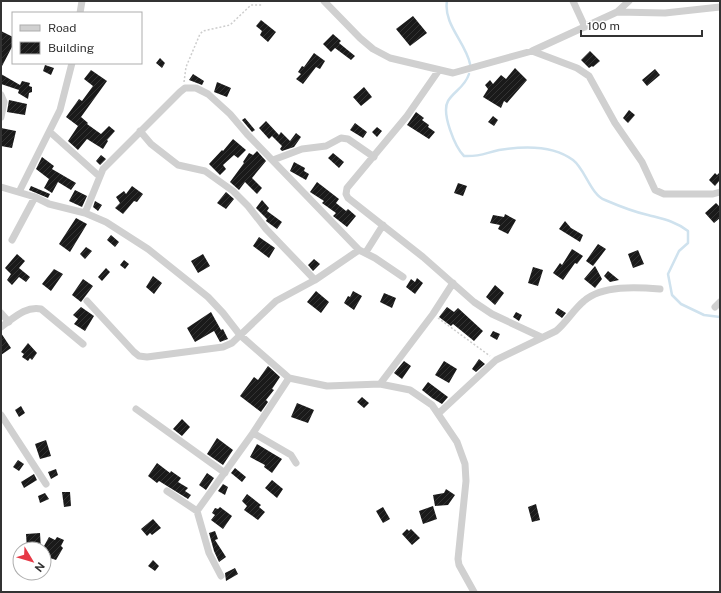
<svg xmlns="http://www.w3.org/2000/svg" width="721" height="593" font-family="'Public Sans',sans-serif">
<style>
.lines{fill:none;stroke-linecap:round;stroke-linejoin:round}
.stream{stroke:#cfe2ee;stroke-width:2.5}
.building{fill:url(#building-hatch)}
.path{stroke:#cdcdcd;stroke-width:1.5;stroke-dasharray:2 2;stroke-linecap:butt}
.street{stroke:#d0d0d0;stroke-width:7}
</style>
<defs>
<pattern id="building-hatch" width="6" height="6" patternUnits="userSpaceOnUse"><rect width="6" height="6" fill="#1a1a1a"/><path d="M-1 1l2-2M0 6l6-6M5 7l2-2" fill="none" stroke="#333"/></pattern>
</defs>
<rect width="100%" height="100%" fill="#fff"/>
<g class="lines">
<path class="stream" d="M447 1C443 24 466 43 470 64
M469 74C465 87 454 91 448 101 441 113 455 147 464 156 480 157 485 153 499 150 523 146 553 145 573 160 585 169 591 195 605 200 619 206 634 212 648 215 663 219 675 221 688 231V243L679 251 668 274 672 295 681 304 704 315 720 317"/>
</g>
<path class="building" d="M413 16 427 33 410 46 396 29Z
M261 20 276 32 268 42 260 35 262 31 256 26Z
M1 31 13 37V45L1 68Z
M333 34 341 41 339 43 355 56 351 60 335 48 331 52 323 44Z
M590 51 600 61 593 67 592 66 589 68 581 60Z
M314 53 325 61 320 69 316 67 303 84 296 79 301 74 298 72 302 66 304 67Z
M160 58 165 63 162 68 156 63Z
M45 65 54 68 51 75 43 71Z
M515 68 527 80 507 103 504 101 501 108 483 97 488 89 485 85 490 80 493 84 501 75 506 79Z
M655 69 660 75 647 86 642 80Z
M91 70 107 81 81 117 88 123 87 124 101 134 109 126 115 131 107 140 108 141 103 149 87 139 78 150 68 141 78 126 66 117 79 99 82 101 93 86 84 79Z
M1 74 20 85 22 81 30 83 29 86 32 87V92L29 93 28 99 18 93 19 90 1 84Z
M193 74 204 81 202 85 189 80Z
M217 82 231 88 227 97 214 92Z
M364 87 372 97 361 106 353 97Z
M9 100 27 104 25 115 7 112Z
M629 110 635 115 628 123 623 118Z
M416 112 424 118 422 120 429 125 428 127 435 132 429 139 407 125Z
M493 116 498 120 494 126 488 122Z
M245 118 255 130 252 132 242 120Z
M266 121 279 135 281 132 290 141 296 133 301 137 294 147 282 151 280 149 282 146 272 136 269 139 259 128Z
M355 123 367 132 363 138 350 130Z
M377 127 382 131 377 137 372 132Z
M1 128 16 131 12 148 1 146Z
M233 139 246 150 238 158 234 155 223 165 226 169 220 175 209 164 222 150 223 151Z
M257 151 266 161 252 178 262 188 257 194 245 182 239 190 230 182 244 163 243 162 249 153 253 155Z
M333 153 344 162 339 168 328 158Z
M101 155 106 159 100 165 96 161Z
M42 157 54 166 52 169 76 183 71 190 58 182 52 193 44 188 49 179 36 169Z
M294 162 305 168 304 171 309 174 306 180 290 171Z
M720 172V180L715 186 709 180 715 173 717 175Z
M317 182 339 199 336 203 346 211 348 209 356 216 347 227 333 216 336 213 322 203 324 201 310 192Z
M458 183 467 186 463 196 454 193Z
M31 186 50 194 48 198 29 190Z
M132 186 143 194 137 202 134 201 123 214 115 208 120 203 116 197 124 191 126 194Z
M75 190 87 196 82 207 69 201Z
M226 192 234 199 226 209 217 203Z
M262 200 269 208 267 211 282 222 277 229 266 221 267 219 256 208Z
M95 201 102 205 98 211 93 207Z
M716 203 720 207V218L714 223 705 213Z
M505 214 516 220 508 234 498 229 500 225 490 223 493 215 504 217Z
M76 218 87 224 70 252 59 244Z
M565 221 571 228 583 235 580 242 559 229Z
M111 235 119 242 115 247 107 240Z
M259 237 275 248 269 258 253 246Z
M598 244 606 249 593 266 586 261Z
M86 247 92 251 85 259 80 254Z
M572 249 583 256 577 264 575 263 563 280 553 273 560 263 562 265Z
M638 250 644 264 633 268 628 254Z
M17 254 25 261 19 268 30 277 26 282 19 277 12 285 7 280 11 274 5 268Z
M203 254 210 266 198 273 191 261Z
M314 259 320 264 313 271 308 265Z
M124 260 129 264 125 269 120 265Z
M595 266 602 279 595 288 584 279Z
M533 267 543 270 538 286 528 283Z
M106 268 110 272 102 281 98 277Z
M54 269 63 274 51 291 42 284Z
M608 271 619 280 610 282 604 276Z
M153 276 162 283 154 294 146 287Z
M417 278 423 283 415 294 406 287 411 279 415 282Z
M83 279 93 286 81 302 72 295Z
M495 285 504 293 495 305 486 297Z
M316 291 329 302 321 313 307 302Z
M353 291 362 296 354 310 344 303 348 296 350 297Z
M384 293 396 298 392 308 380 302Z
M81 307 94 316 85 331 74 324 78 319 73 315Z
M447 307 454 312 458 308 483 331 474 341 453 324 451 326 439 317Z
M558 308 566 313 562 318 555 313Z
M211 312 221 330 223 329 228 339 220 342 214 331 195 342 187 328Z
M516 312 522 315 519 321 513 317Z
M493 331 500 334 497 340 490 336Z
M1 333 11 348 1 355Z
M28 343 37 353 32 360 30 358 28 361 22 357 24 354 21 352Z
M479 359 485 364 476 372 472 369Z
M404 361 411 366 402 379 394 373Z
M444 361 457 369 449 383 435 375Z
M268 366 280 377 272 389 274 390 266 400 268 402 261 412 240 396 254 377 258 380Z
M428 382 448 397 442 404 432 398 422 390Z
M362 397 369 403 364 408 357 402Z
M297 403 314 410 308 423 291 417Z
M21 406 25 413 19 417 15 410Z
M182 419 190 427 182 436 173 429Z
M217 438 233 450 223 465 207 454Z
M46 440 51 456 40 459 35 444Z
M257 444 282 459 272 473 264 467 265 465 250 457Z
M18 460 24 464 19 471 13 467Z
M157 463 170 473 171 471 181 478 178 482 188 488 185 491 191 495 188 499 159 481 157 483 148 476Z
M235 468 246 477 242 482 231 473Z
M56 469 58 475 51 479 48 472Z
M207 473 214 478 206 490 199 485Z
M34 474 37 480 24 488 21 482Z
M272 480 283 489 277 498 265 488Z
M223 484 228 487 225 495 218 491Z
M446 489 455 495 448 505 435 506 433 495 444 493Z
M62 492H70L71 506 64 507Z
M45 493 49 499 40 503 38 496Z
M247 494 261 505 259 507 265 512 258 520 244 510 247 506 242 501Z
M536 504 540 520 532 522 528 507Z
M433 506 437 519 423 524 419 511Z
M220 507 232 516 223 529 211 520 215 515 212 513 215 508 218 509Z
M383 507 390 519 383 523 376 511Z
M153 519 161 528 152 535 150 533 147 536 141 529Z
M407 529 409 531 411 529 420 538 412 545 402 534Z
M215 531 218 539 215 540 226 557 219 562 214 551 209 533Z
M40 533 41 549H27L26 534Z
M49 537 55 540 57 537 64 540 61 546 63 548 56 560 44 556V546Z
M153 560 159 566 155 571 148 566Z
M235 568 238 574 226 581 225 573Z"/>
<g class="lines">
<path class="path" d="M184 82 186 67 200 34 203 31 230 25 251 5H263
M438 318 490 356"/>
<path class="street" d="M324 1 360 38 373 49 390 58 453 73 532 51 617 12 665 13 720 7
M573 1 585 27
M617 12 629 1
M80 13 82 1
M532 51 577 68 589 76 615 123 642 162 655 190 664 194H713L720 192
M439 70 407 116 347 188 346 194 348 198 423 257 474 302 492 314 541 337
M1 95 4 102 1 117
M140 131 151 144 178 165 205 171 233 191 248 206 266 229 315 280
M50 132 99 176
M273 160 302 149 326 146 341 138 348 139 374 157
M1 187 35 197 49 204 85 213 106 222 148 249 208 297 223 313 240 335 289 378 327 386 380 384 410 390 432 405 457 442 465 464 466 481 458 559 459 565 474 592
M19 192 60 110 72 63
M85 213 103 169 180 92 185 88H196L208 94 230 114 247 134 359 250
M12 240 35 197
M366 252 383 225
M87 301 134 352 139 356 147 357 223 347 232 343 276 301 315 280 359 250 375 258 403 277
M715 307 720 302
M1 313 9 322
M1 327C14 318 25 306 41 309L83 344
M380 384 433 314 453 283
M136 409 225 473
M439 413 496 360 556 331C567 322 573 310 584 301 602 285 637 287 660 289
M1 415 46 484
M253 433 291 455 296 463
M167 491 197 511 253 433 289 378
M197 511 209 553 221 576"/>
</g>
<rect width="721" height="593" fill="none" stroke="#333333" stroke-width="4"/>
<rect x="12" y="12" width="130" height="52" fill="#ffffff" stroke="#adadad"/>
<rect x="20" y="25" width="20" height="6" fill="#d0d0d0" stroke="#adadad"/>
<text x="48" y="32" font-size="12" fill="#333333">Road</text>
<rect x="20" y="42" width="20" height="12" fill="url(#building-hatch)" stroke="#adadad"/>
<text x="48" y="52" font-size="12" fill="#333333">Building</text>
<g transform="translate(32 561) rotate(128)"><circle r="19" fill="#ffffff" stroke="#adadad"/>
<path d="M0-3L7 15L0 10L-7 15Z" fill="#e63946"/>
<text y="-6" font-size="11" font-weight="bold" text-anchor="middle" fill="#333333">N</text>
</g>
<path d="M581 30v6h121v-6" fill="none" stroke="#333333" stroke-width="2"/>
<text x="587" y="30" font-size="12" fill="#333333" stroke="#ffffff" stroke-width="3" paint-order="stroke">100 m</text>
</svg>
